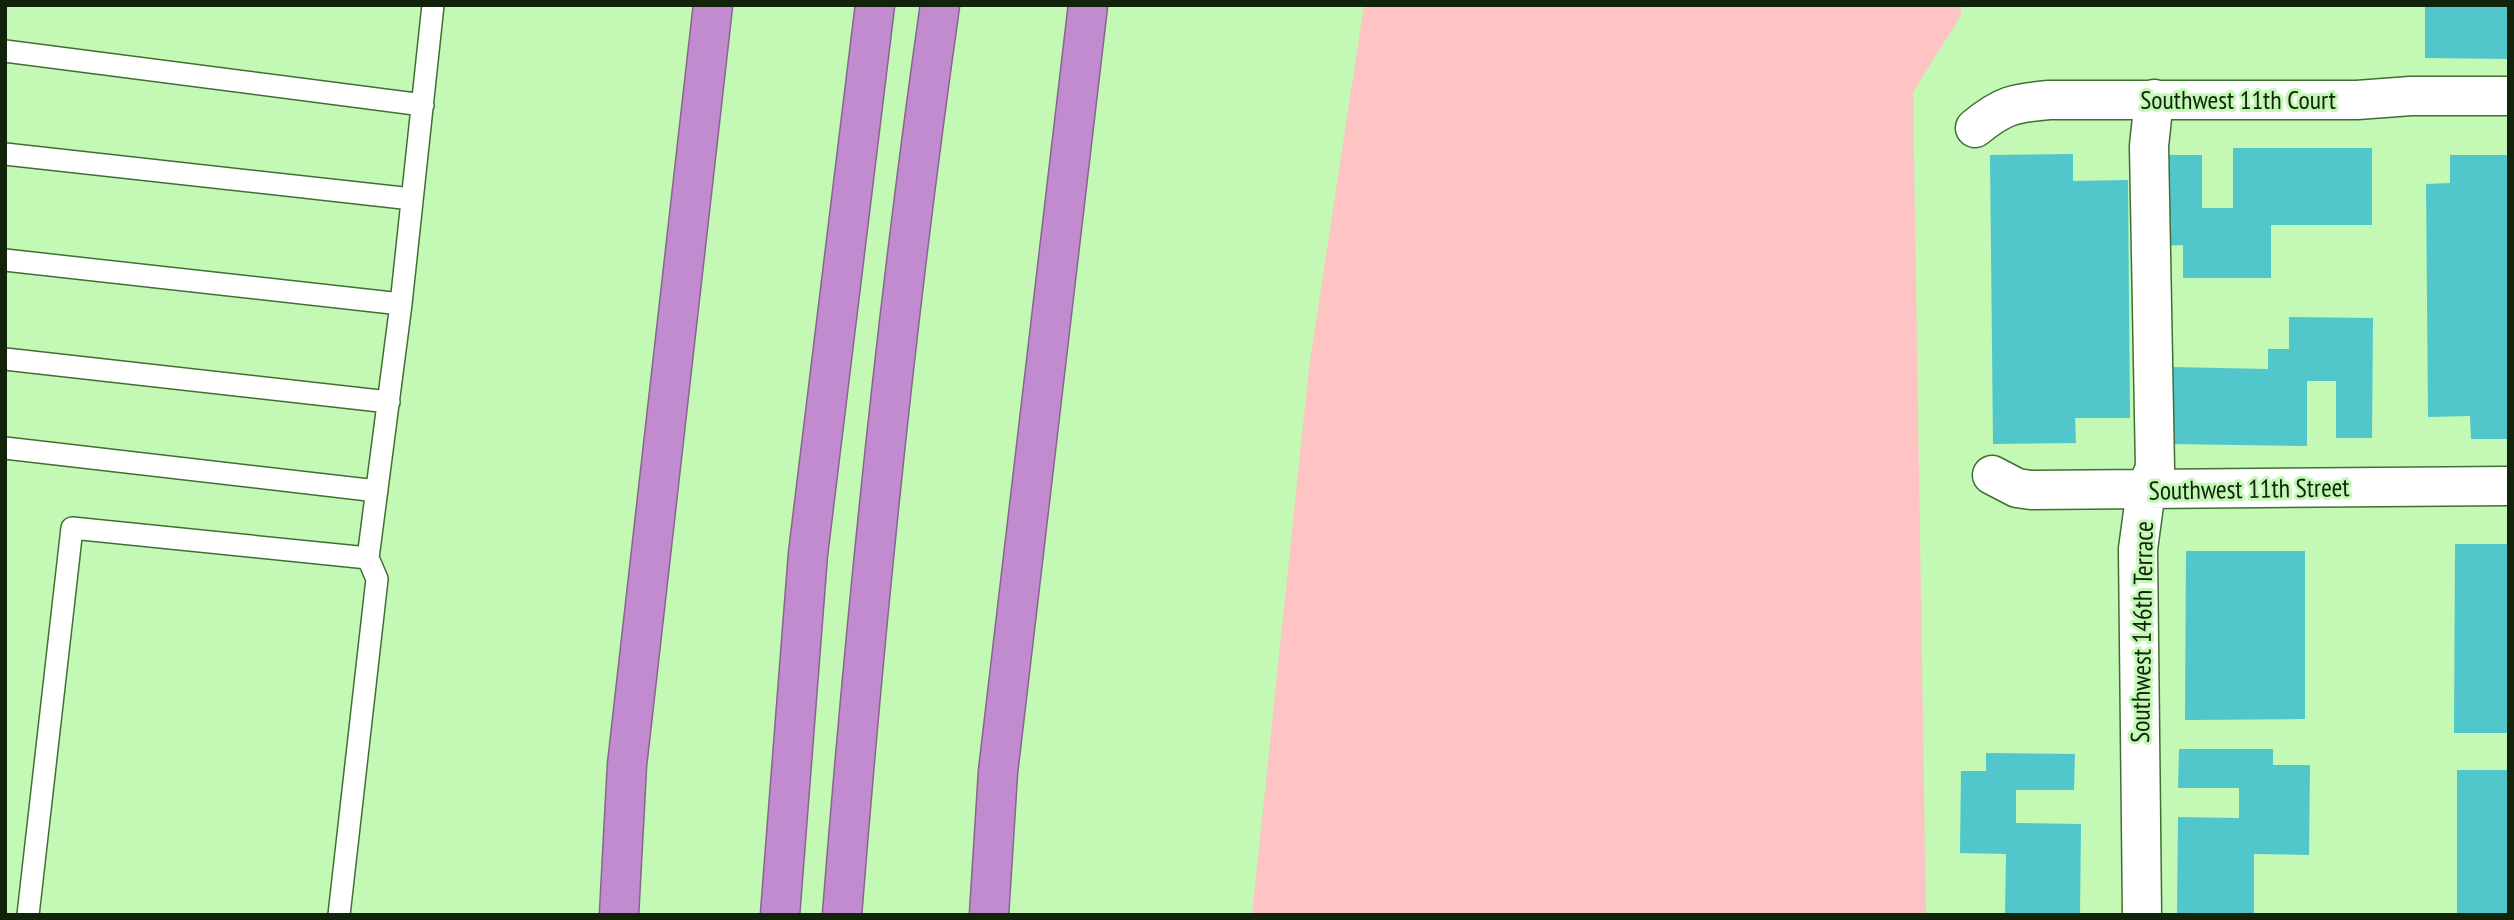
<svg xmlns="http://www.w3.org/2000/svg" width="2514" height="920" font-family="'PT Sans Narrow',sans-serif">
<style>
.green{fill:#fdc4c3}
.building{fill:#51c6cb}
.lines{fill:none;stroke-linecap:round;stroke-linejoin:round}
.lane-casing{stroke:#406f33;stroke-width:24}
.street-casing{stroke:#406f33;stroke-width:41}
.highway-casing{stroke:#84678b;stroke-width:41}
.lane{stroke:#fff;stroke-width:21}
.street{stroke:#fff;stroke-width:38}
.highway{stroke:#c28bd0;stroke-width:38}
.labels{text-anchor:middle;stroke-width:6;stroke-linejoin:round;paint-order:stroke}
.street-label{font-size:26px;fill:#11240b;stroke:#c3f8b5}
</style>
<rect width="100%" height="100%" fill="#c3f8b5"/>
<path class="green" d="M1364 5H1962L1960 17 1913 92 1926 915H1252L1309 368Z"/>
<path class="building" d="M2425 5H2509V59L2425 58Z
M2233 148H2372V225H2271V278H2183V245L2164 246V155H2202V208H2233Z
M2073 154V181L2128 180 2130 418H2075L2076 443 1993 444 1990 155Z
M2450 155H2509V439H2471L2470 416 2428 417 2426 184 2450 183Z
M2289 317 2373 318 2372 438H2336V381H2307V446L2170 444 2171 367 2268 369V349H2289Z
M2455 544H2509V733H2454Z
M2186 551H2305V719L2185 720Z
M2179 749H2273V765H2310L2309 855 2254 854V915H2177L2178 817 2239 818V788H2178Z
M1986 753 2075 754 2074 790H2016V823L2081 824 2080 915H2005L2006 854 1960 853 1961 771H1986Z
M2457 770H2509V915H2457Z"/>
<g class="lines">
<defs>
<path id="lane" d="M5 51 423 105
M5 154 412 199
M5 260 401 304
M5 359 389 402
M5 448 377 491
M368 558 401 304 433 5
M28 915 72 528 368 558 377 579 339 915"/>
<path id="street" d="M1975 128C2003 105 2014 103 2049 100H2357L2411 96H2509
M1992 475 2017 488 2031 490 2509 486
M2142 915 2138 549 2146 490 2155 468 2149 146 2154 99"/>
<path id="highway" d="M619 915 627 765 713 5
M780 915 808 554 875 5
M842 915C866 611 897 307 940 5
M989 915 998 772 1088 5"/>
</defs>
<use href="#lane" class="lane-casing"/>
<use href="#street" class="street-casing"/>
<use href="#highway" class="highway-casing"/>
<use href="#lane" class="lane"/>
<use href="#street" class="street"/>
<use href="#highway" class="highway"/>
</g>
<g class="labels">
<g class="street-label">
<text x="2238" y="109">Southwest 11th Court</text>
<text transform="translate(2249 489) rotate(-1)" y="9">Southwest 11th Street</text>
<text transform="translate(2142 632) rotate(-89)" y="9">Southwest 146th Terrace</text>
</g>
</g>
<rect width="2514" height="920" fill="none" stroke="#11240b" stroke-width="14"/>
</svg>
